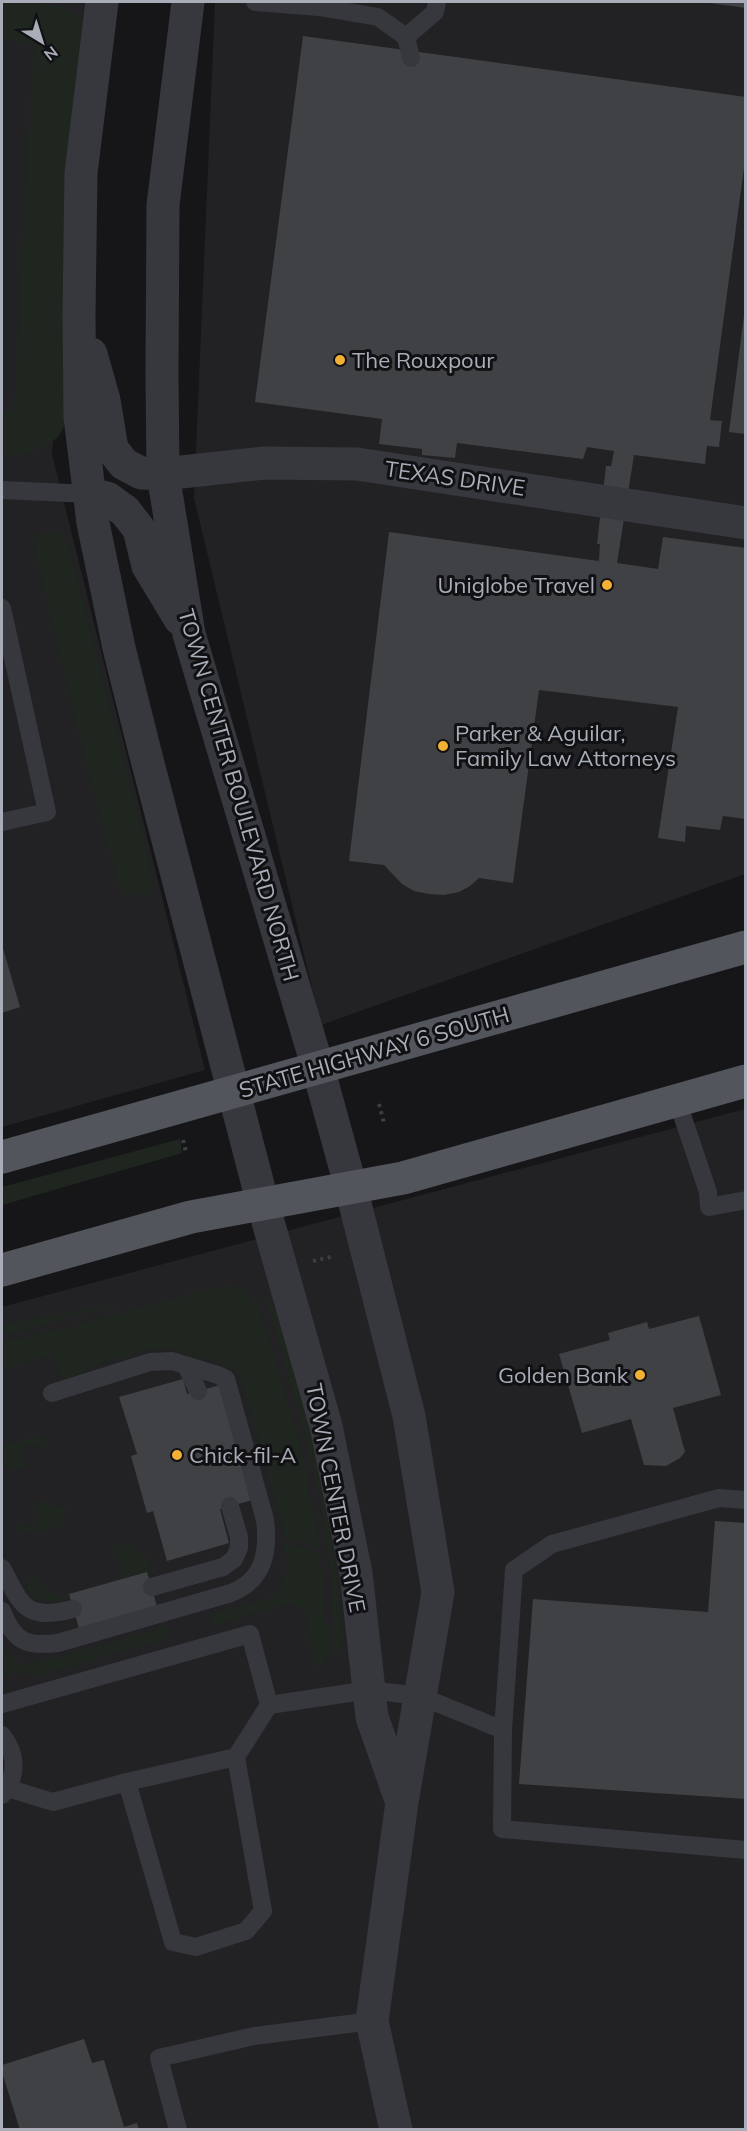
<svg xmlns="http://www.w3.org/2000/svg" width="747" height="2131" font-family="Mulish,sans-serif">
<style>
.built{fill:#222225}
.green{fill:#1e261f}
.building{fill:#404145}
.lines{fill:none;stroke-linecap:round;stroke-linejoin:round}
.path{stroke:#3d3f44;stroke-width:4;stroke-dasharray:3 4.5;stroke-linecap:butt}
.service{stroke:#37383d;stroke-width:18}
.tertiary{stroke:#37383d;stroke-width:33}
.primary{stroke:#53555c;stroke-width:33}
.poi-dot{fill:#f2b134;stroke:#111113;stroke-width:2}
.labels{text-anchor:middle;stroke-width:6;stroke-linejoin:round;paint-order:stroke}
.poi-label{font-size:22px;fill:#a8adb8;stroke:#111113;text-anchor:start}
.street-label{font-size:22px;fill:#a8adb8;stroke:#111113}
</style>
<rect width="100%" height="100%" fill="#161618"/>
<path class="built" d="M2 2H89L52 454 205 1070 2 1127Z
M215 2H745V874L321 1025 194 498Z
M745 1109V2129H2V1307Z"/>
<path class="green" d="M2 2C36 2 64 0 89 26L64 426C55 451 25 452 2 458V412L12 413 14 411 23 229 34 45 30 43 2 40Z
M45 533 62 534 68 544 141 827 154 885C149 894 136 897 127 894L119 887 84 755 34 548V538L39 534Z
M180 1139 182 1153 2 1205V1187Z
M232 1286C252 1292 258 1307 265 1325L263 1327 264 1332H267L305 1462 320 1549 283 1536 282 1524 242 1380 233 1369 220 1363 191 1357 171 1349 160 1348 149 1349 91 1366 82 1374 62 1380 54 1354 2 1369V1342L60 1330 211 1288Z
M264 1294 280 1316 320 1470 338 1582 343 1638 342 1647 335 1658C332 1606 330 1554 320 1503 306 1437 286 1372 268 1307L262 1296Z
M119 1302V1305L2 1335V1324L71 1313Z
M36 1436 41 1437 47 1449 26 1443 23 1456 25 1469 2 1465V1446Z
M38 1501 69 1509 65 1512 64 1522 60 1527 22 1534 15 1524 36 1529 39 1516 36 1504Z
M129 1542 133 1553 144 1550 151 1575 149 1576 147 1572 107 1583 119 1577 127 1570 109 1548Z
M284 1542 321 1554 329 1653 323 1663 313 1668 307 1613 289 1603 213 1626 210 1614 272 1597C291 1580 285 1565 284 1542Z
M33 1576 59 1597 69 1594 70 1598C53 1603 39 1607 26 1591L28 1581Z
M166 1627 169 1638 31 1677 29 1672 16 1674 2 1673V1646C9 1660 19 1664 33 1664Z"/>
<path class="building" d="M710 2H746V8L710 3Z
M303 36 746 97V153L710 420 722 421 719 447 707 446 705 464 634 455 617 563 658 569 663 537 746 548V819L723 816 720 830 686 826 685 842 658 838 678 707 539 690 513 883 479 878 470 886 459 892 444 895 429 894 414 891 402 884 384 865 349 861 389 532 599 561 600 544H597L606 466H611L614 451 587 447 583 459 457 443 455 458 422 455V449L379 444 382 419 255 402Z
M744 315H746V434L729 432Z
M2 945 20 1007 2 1013Z
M699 1316 721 1395 673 1408 685 1452 680 1458 666 1466 644 1465 631 1419 582 1433 559 1354 610 1340 608 1333 647 1322 649 1329Z
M183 1379 187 1394 224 1384 256 1499 220 1509 229 1543 167 1561 153 1511 147 1513 131 1456 137 1454 119 1397Z
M715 1521 746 1523V1799L519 1784 533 1599 708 1612Z
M147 1572 158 1610 80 1632 69 1594Z
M84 2039 92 2063 104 2060 124 2127 137 2123 139 2130H20L2 2072V2065Z"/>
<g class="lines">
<path class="path" d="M379 1104 384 1123
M183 1140 186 1152
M313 1261 335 1256"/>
<path class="service" d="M255 2 319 7 378 17 406 37 411 58
M406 37 435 12 437 2
M2 490 90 494
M2 608 47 812 2 822
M677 1100 708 1192 709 1207 746 1200
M187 1367 198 1391
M746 1500 719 1498 552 1544 514 1570 503 1730 502 1829 746 1850
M2 1568C22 1606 25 1621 73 1609
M152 1587 223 1567 234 1559 239 1548V1537L230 1506
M2 1611C14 1642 27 1647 58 1643L231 1593C264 1580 269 1552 265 1520L226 1379 218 1375 172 1361 150 1362 52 1393
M2 1704 250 1634 269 1705 369 1690 420 1696 503 1730
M2 1735C17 1754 18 1776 2 1795
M127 1782 173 1942 196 1947 246 1931 263 1911 236 1757
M7 1788 53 1802 127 1782 236 1757 269 1705
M178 2130 159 2058 254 2036 372 2021"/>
<path class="tertiary" d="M102 2 81 173 79 315 80 417 93 523 119 648 145 752 263 1204 326 1426 356 1573 372 1717 401 1800
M188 2 163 205 162 373 163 474 189 634 318 1068 351 1188 409 1416 438 1592 402 1802 372 2021 396 2130
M91 354 104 400 112 449 124 464 141 473 163 474 264 463 357 464 746 523
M90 494 107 498 125 511 139 529 148 566 180 619"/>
<path class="primary" d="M2 1157 746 947
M2 1270 191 1217 403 1178 746 1081"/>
</g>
<g class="poi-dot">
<circle cx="340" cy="360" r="6"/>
<circle cx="607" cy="585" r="6"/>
<circle cx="443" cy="746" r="6"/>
<circle cx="640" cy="1375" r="6"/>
<circle cx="177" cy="1455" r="6"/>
</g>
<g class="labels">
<g class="poi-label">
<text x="352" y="368">The Rouxpour</text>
<text x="595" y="593" text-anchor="end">Uniglobe Travel</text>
<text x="455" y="741">Parker &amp; Aguilar,<tspan x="455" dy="25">Family Law Attorneys</tspan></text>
<text x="628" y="1383" text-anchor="end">Golden Bank</text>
<text x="189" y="1463">Chick-fil-A</text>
</g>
<g class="street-label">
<text transform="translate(455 478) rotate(8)" y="8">TEXAS DRIVE</text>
<text transform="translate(239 795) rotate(74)" y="8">TOWN CENTER BOULEVARD NORTH</text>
<text transform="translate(374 1052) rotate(-16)" y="8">STATE HIGHWAY 6 SOUTH</text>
<text transform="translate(336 1498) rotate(79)" y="8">TOWN CENTER DRIVE</text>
</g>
</g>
<rect width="747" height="2131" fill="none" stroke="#a8adb8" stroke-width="6"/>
<g transform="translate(42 42) rotate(142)" stroke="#111113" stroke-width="4.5" paint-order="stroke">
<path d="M0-4.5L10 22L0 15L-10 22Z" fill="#a8adb8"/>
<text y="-9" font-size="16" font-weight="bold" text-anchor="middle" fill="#a8adb8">N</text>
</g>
</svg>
